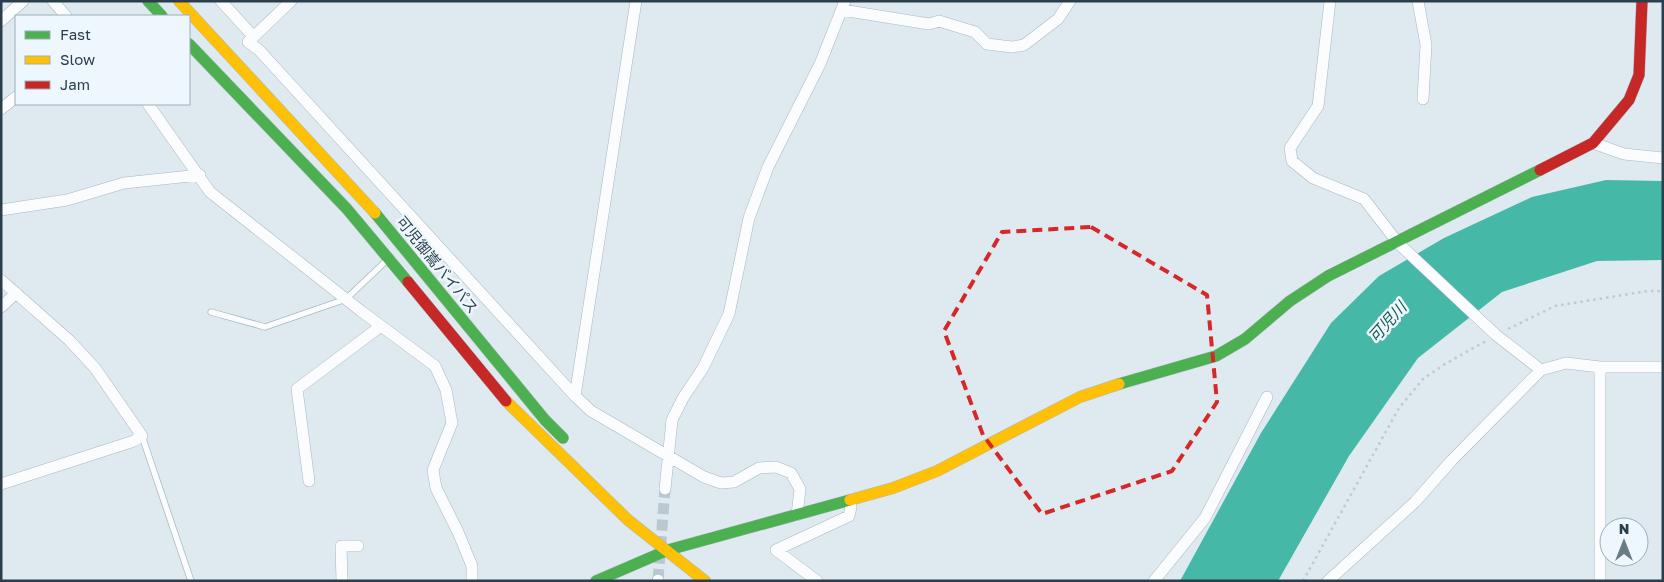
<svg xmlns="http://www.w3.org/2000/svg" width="1664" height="582" font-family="'Golos Text','Noto Sans JP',sans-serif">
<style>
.water{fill:#46b8a7}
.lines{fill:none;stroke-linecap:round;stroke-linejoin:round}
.street-tunnel{stroke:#bbc8cf;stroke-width:11;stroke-dasharray:11 5.5;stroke-linecap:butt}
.lane-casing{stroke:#a9b7c0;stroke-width:7}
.street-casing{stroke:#a9b7c0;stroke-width:12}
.fast-casing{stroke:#a9b7c0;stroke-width:12}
.slow-casing{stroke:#a9b7c0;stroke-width:12}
.jam-casing{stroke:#a9b7c0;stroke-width:12}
.path{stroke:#c2c8cd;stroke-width:2.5;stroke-dasharray:2.5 4;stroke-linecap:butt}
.lane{stroke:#fafcfd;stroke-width:5.5}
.street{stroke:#fafcfd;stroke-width:11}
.fast{stroke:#4caf50;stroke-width:11}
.slow{stroke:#ffc107;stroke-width:11}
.jam{stroke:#c62828;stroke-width:11}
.marked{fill:none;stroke:#d62828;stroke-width:4;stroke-dasharray:10 6;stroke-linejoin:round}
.labels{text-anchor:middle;stroke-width:5;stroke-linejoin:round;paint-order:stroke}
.street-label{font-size:15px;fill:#2a3f4b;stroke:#edf7fd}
.water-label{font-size:16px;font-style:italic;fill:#175c4e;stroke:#edf7fd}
</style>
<rect width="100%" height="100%" fill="#dfeaf0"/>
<path class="water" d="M1606 180 1663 181V260L1597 261 1502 292 1418 358 1349 456 1278 581H1180L1261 433 1331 323 1379 276 1444 238 1532 197Z"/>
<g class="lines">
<path class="street-tunnel" d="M658 580 665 489"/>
<defs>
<path id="lane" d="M211 312 265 327 346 299 385 262
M142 436 191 581"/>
<path id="street" d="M53 1 66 16
M221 1 253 36
M291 1 248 42 259 50 575 396 591 411 704 477 721 483 734 482 759 468 776 467 791 473 800 489 797 515
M1330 1 1318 106 1290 148 1292 161 1313 178 1364 199 1398 243 1496 335 1541 370
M1418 1 1426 45 1423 99
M842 10 929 24 939 21 975 32 987 44 1012 47 1024 45 1058 19 1070 1
M1 21 23 1
M148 104 210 192 361 311 435 366 446 390 452 423 433 470 436 488 458 532 472 566V581
M1 109 16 97
M1593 143 1624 154 1663 158
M1 210 67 200 124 183 200 175
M1 280 69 340 95 368 142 436 134 441 1 484
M1 307 16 293
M1600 367V581
M575 396 636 1
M309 481 297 389 381 326
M665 489 672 420 683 398 703 368 729 314 749 218 768 167 820 64 845 1
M658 580V581
M342 581 341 546H358
M817 581 776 550 849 516 851 507 850 501
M1154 581 1205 518 1267 397
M1328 581 1415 502 1452 460 1541 370 1566 363 1600 367H1663"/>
<path id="fast" d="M148 1 162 16
M189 44 347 209 408 282
M375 213 545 420 563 438
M1119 384 1216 356 1245 339 1290 301 1328 276 1540 170
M596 581 668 550 850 500"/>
<path id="slow" d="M179 1 375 213
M506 401 628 520 705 581
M850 500 893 488 937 471 1080 397 1119 384"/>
<path id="jam" d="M1540 170 1593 143 1629 100 1639 75 1642 1
M408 282 506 401"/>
</defs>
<use href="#lane" class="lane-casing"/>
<use href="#street" class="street-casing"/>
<use href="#fast" class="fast-casing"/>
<use href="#slow" class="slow-casing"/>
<use href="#jam" class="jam-casing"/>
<path class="path" d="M1508 329 1555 306 1648 291H1663
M1303 581 1399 408 1423 379 1445 364 1486 341"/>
<use href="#lane" class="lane"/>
<use href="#street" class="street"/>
<use href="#fast" class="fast"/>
<use href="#slow" class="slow"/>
<use href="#jam" class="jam"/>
</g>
<path class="marked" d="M1091 227 1207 295 1217 402 1172 471 1042 514 983 435 944 331 1002 232Z"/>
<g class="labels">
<g class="street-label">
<text transform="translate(437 265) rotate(51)" y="5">可児御嵩バイパス</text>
</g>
<g class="water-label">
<text transform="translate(1387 322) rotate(-48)" y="6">可児川</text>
</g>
</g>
<rect width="1664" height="582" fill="none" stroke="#2a3f4b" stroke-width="5"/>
<rect x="15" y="15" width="175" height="90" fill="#edf7fd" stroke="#9fadb6"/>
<rect x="25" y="31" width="25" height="8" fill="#4caf50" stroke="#9fadb6"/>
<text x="60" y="40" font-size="15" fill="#2a3f4b">Fast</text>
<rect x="25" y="56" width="25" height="8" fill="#ffc107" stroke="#9fadb6"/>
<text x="60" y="65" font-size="15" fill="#2a3f4b">Slow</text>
<rect x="25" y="81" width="25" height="8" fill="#c62828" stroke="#9fadb6"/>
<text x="60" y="90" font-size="15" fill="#2a3f4b">Jam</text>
<g transform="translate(1624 542)"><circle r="24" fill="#edf7fd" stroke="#9fadb6"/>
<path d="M0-4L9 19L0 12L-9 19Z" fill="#697b85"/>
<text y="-8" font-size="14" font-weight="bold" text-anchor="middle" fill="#2a3f4b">N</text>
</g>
</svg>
